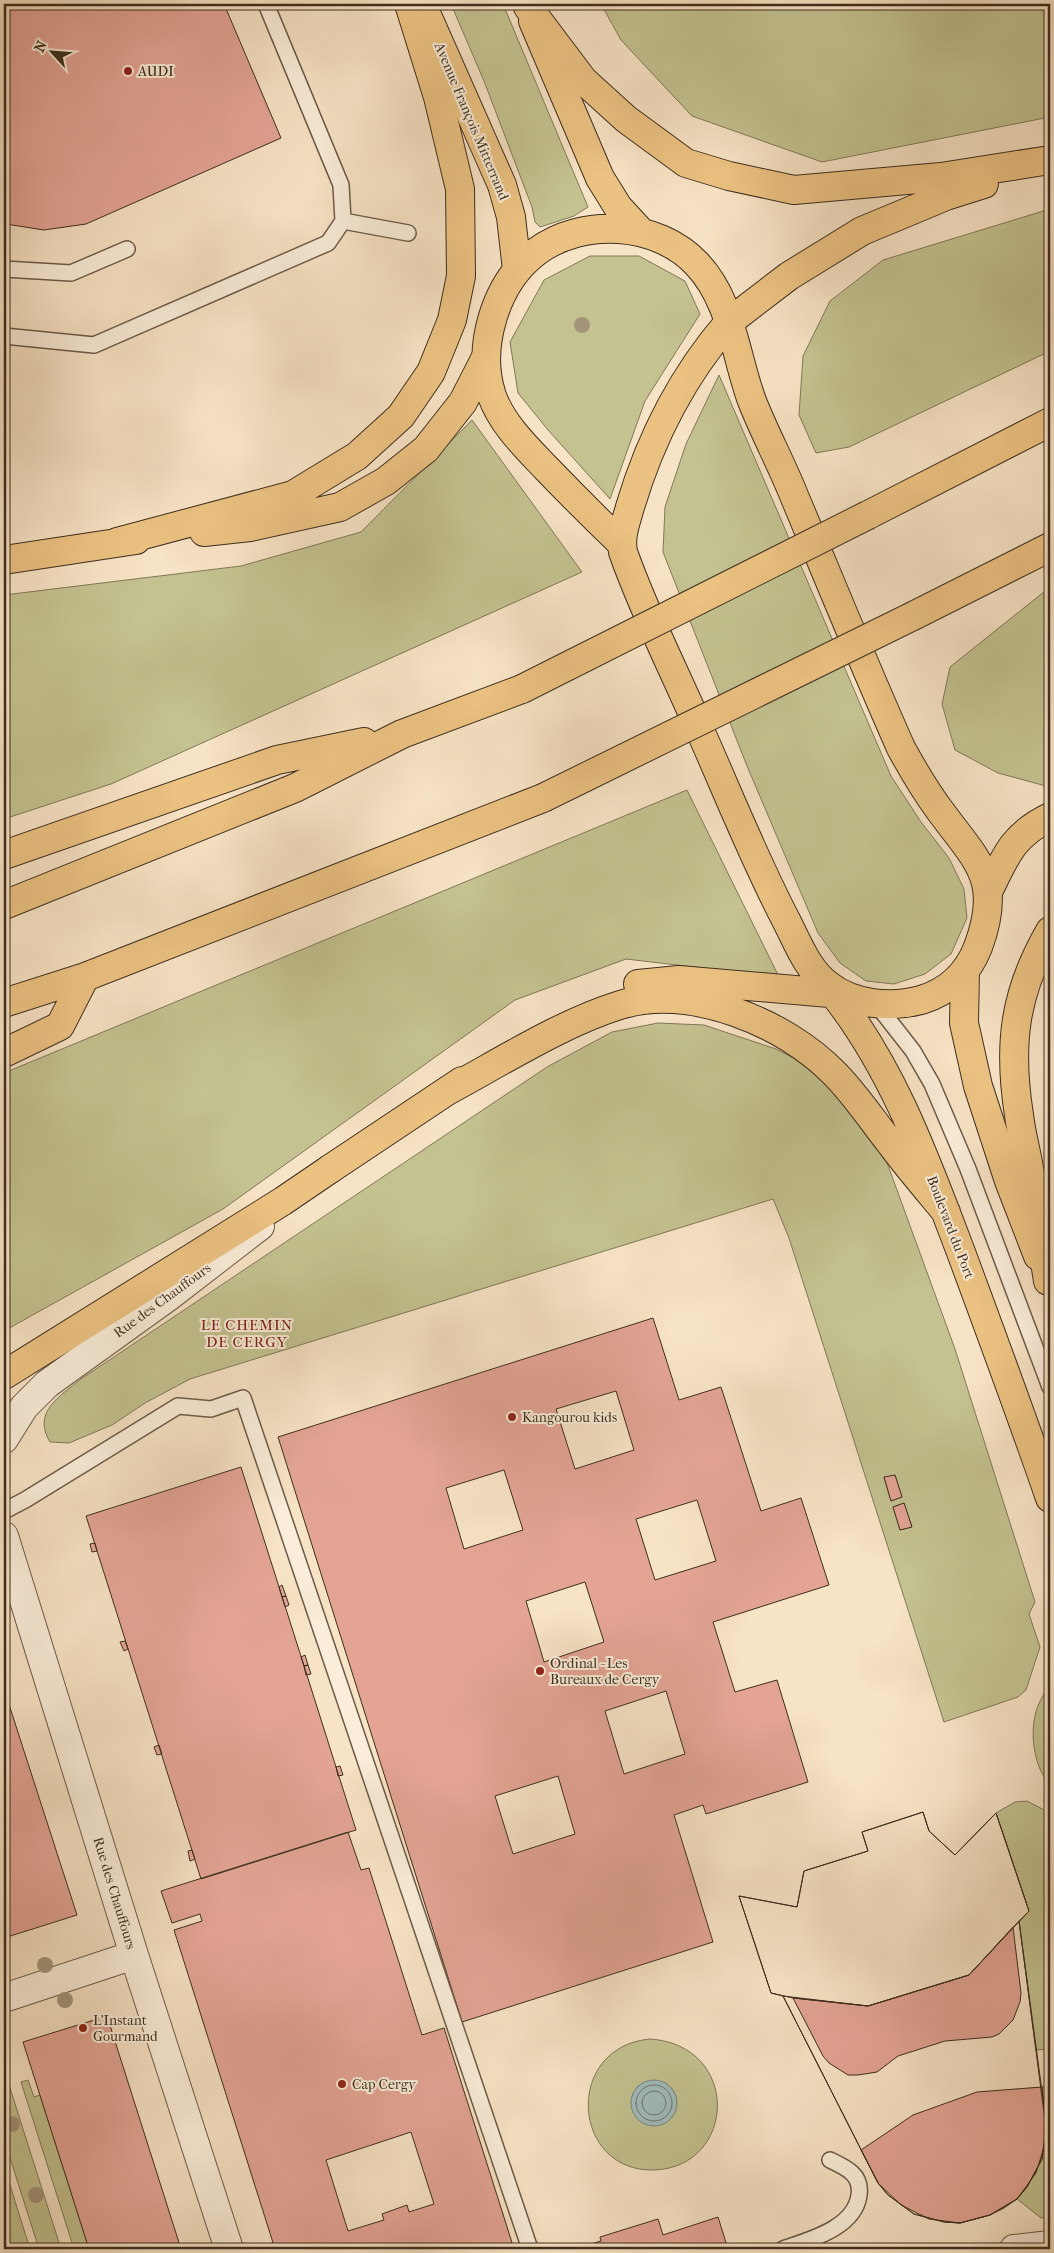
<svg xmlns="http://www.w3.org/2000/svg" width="1054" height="2253" font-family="'IM FELL French Canon',serif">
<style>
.green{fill:#c3c290;stroke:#807858;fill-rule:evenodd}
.water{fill:#a1bcbe;stroke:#79837e}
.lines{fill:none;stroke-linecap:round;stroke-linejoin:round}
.shore{stroke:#6f756e;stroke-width:1}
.building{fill:#e3a494;stroke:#3d2e1f;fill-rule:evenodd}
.service-casing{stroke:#6c5b48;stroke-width:18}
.minor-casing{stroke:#6c5b48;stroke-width:30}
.tertiary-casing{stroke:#6c5b48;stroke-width:30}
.primary-casing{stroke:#3d2e1f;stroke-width:30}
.motorway-casing{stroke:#3d2e1f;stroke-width:30}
.service{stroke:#faedd9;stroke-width:15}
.minor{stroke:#faedd9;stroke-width:28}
.tertiary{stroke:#faedd9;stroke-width:28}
.primary{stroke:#ecc282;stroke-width:28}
.motorway{stroke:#ecc282;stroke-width:28}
.motorway-bridge-casing{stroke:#3d2e1f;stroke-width:30;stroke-linecap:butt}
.motorway-bridge{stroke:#ecc282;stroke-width:28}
.tree{fill:#a39479}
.poi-dot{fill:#8f2418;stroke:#faedd9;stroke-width:2}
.labels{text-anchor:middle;stroke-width:4;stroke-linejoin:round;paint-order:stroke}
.poi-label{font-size:14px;fill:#3d2e1f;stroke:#faedd9;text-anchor:start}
.street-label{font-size:14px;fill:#3d2e1f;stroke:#faedd9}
.neighbourhood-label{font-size:15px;letter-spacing:1px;fill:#7a1f14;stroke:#faedd9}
</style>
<rect width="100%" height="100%" fill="#f7e3c5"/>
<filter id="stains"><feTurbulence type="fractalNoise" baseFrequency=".004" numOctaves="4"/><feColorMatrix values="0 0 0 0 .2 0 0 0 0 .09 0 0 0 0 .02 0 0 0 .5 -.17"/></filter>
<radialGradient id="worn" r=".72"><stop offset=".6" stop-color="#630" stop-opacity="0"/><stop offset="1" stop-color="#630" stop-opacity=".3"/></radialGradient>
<path class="green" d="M451 4H503L588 207 574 216 540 227 535 222 532 207 484 81Z
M601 4H1050V117L822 162 692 116 621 40Z
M1050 209V351L849 447 816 453 799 415 803 356 830 301 883 260Z
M590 256H639L685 281 700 314 645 401 610 499 548 430 518 393 510 342 544 280Z
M719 375 891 776 921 822 949 858 964 889 967 918 951 954 925 974 894 984 866 981 840 963 818 933 747 766 663 552 665 507 686 444Z
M472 420 582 572 111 784 4 819V595L241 566 361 532Z
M1050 587V785L1046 786 998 773 955 750 942 704 950 667Z
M687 790 779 977 626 959 515 1000 223 1209 4 1331V1073Z
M658 1023 704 1025 776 1049 809 1066 841 1100 886 1160 955 1349 1035 1602 1029 1614 1040 1647 1026 1690 1018 1697 944 1722 789 1238 773 1199 190 1379 145 1403 112 1425 69 1443 50 1442C32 1412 59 1397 81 1379L547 1067 612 1032ZM895 1475 902 1497 891 1501 884 1478ZM904 1503 912 1527 900 1530 893 1507Z
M1050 1684V1785C1035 1769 1030 1737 1035 1716 1037 1704 1044 1694 1050 1684Z
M1027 1801 1050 1813V2049L1036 2050 1019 1921 1029 1911 996 1813 1015 1802Z
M650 2039C741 2045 737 2166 655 2170 571 2173 563 2047 650 2039ZM638 2086 672 2089C679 2100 676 2113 667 2122L632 2095Z
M4 2069 61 2249H39L4 2139Z
M28 2080 34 2097 40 2095 89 2249H74L21 2082Z
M1050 2080V2217L1041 2218 1017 2199C1050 2161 1047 2134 1042 2087Z
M4 2166 30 2249H4Z"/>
<path class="water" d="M631 2103a23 23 0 1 1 46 0a23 23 0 1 1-46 0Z"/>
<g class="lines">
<path class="shore" d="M636 2103a18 18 0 1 1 36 0a18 18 0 1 1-36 0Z
M642 2103a12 12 0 1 1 24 0a12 12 0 1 1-24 0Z"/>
</g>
<path class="building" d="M4 4H224L281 138 86 224 44 230 6 224 4 223Z
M653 1318 679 1400 721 1387 761 1511 801 1498 829 1585 713 1622 735 1692 777 1680 808 1782 706 1814 703 1805 674 1815 713 1942 462 2022 278 1437ZM616 1391 634 1450 575 1469 556 1409ZM504 1470 523 1530 464 1549 446 1488ZM697 1500 716 1561 655 1580 636 1519ZM585 1582 604 1642 544 1662 526 1601ZM666 1691 685 1754 624 1774 605 1711ZM558 1776 575 1834 513 1854 495 1796Z
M241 1467 356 1830 201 1879 86 1516Z
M895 1475 902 1497 891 1501 884 1477Z
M904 1503 912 1527 900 1530 893 1507Z
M95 1543 97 1551 92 1552 90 1544Z
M282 1585 286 1596 282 1597 279 1587Z
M286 1596 289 1605 285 1607 282 1597Z
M125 1641 128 1649 124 1651 120 1642Z
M305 1655 308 1665 304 1666 301 1657Z
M308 1665 311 1674 306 1675 304 1666Z
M4 1689 77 1915 4 1938Z
M159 1745 162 1754 157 1755 154 1747Z
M340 1766 343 1775 338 1776 336 1767Z
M923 1812 929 1831 955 1855 996 1813 1029 1911 969 1975 868 2006 793 1998 771 1993 739 1896 797 1907 804 1871 868 1851 862 1832Z
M923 1812 929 1831 955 1855 996 1813 1029 1911 1019 1921 1045 2113V2144L1036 2173 1017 2199 990 2215 960 2223 944 2222 914 2214 888 2195 878 2183 783 1996 771 1993 739 1896 797 1907 804 1871 868 1851 862 1832Z
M348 1832 361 1870 369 1868 422 2035 444 2028 514 2249H275L174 1930 202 1921 200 1914 172 1923 161 1891ZM411 2132 434 2204 409 2212 407 2205 382 2214 384 2220 348 2231 326 2160Z
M192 1850 195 1859 190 1861 188 1851Z
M1019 1921 1046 2128 1042 2159 1027 2187 1017 2199 1004 2208 990 2215 960 2223 929 2219 901 2205 878 2183 783 1996 868 2006 969 1975Z
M1013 1927 1021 1993 1020 2002 1013 2020 999 2034 992 2037 945 2041 898 2056 877 2072 858 2075H848L829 2063 823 2056 793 1998 868 2006 969 1975Z
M107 2016 181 2249H89L23 2042Z
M1042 2087 1046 2128 1042 2159 1027 2187 1017 2199 990 2215 960 2223 944 2222 914 2214 888 2195 878 2183 861 2150 913 2115 977 2092Z
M718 2217 728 2249H574L601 2241 600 2237 658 2219 663 2235Z"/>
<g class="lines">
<defs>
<path id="service" d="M343 221 408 233
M4 269 71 273 127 249
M4 336 94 345 328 243 343 221 341 185 266 4
M877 1005 913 1051 932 1084 968 1169 1050 1387
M4 1511 25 1500 178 1406 211 1409 243 1398 530 2249
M783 2249C809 2240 855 2228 859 2195 862 2175 847 2168 830 2160"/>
<path id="minor" d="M4 1439 24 1407 47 1384 168 1297 260 1226
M4 1536 134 1955 229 2249
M4 1998 134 1955"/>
<path id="tertiary" d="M1014 2249 1050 2245"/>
<path id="primary" d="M422 4 502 185 511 217 517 270
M533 21 600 178 618 207 641 232
M621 543C596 519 571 494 546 468 526 447 502 424 492 396 476 348 495 283 536 252 582 217 658 222 697 264 732 301 735 355 752 401 765 434 782 465 795 498 830 581 864 665 901 748 913 770 926 792 941 812 978 862 1003 880 978 947 968 973 948 992 921 1000 891 1008 853 1005 828 985 808 970 798 944 787 922 754 859 728 793 699 728 674 670 644 612 623 552 620 536 626 522 630 507 650 440 683 375 729 322
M965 972 964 1023 978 1086 1009 1181 1038 1256
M638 984 679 980 841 994
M829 988C893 1066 927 1163 962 1255 992 1336 1022 1417 1050 1498
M447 1091C501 1062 562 1023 620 1005 691 984 784 1022 834 1073 855 1094 872 1120 891 1144 908 1167 927 1189 946 1212
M330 1169 462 1081"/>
<path id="motorway" d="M528 7 583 80 626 119 686 163 729 176 794 190 941 177 1050 160
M729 322 789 276 862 231 946 196 984 184
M868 515 1050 422
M204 532 250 527 340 507 386 481 426 449 463 402 485 359
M117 542 293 495 357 456 401 416 431 372 452 320 461 276 460 189 438 97 409 4
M4 560 136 540
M915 615 1050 547
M4 855 277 760 364 742
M989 890C1006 855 1013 835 1050 817
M4 905 295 788 402 734 522 689
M4 1003 85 977 543 798
M4 1053 60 1026 85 977
M1048 1281C1042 1243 1036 1205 1029 1168 1026 1150 1021 1133 1019 1115 1008 1045 1014 993 1050 931
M4 1375 283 1201 330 1169"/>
</defs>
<use href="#service" class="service-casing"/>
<use href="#minor" class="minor-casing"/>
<use href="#tertiary" class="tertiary-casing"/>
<use href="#primary" class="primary-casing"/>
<use href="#motorway" class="motorway-casing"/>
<use href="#service" class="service"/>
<use href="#minor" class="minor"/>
<use href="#tertiary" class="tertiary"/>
<use href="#primary" class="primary"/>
<use href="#motorway" class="motorway"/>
<defs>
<path id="motorway-bridge" d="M522 689 868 515
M543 798 915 615"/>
</defs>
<use href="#motorway-bridge" class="motorway-bridge-casing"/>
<use href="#motorway-bridge" class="motorway-bridge"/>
</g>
<g class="tree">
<circle cx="582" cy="325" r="8"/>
<circle cx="45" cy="1965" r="8"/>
<circle cx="65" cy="2000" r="8"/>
<circle cx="12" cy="2124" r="8"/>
<circle cx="36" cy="2195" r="8"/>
</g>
<g class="poi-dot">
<circle cx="128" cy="71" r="5"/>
<circle cx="512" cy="1417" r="5"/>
<circle cx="540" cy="1671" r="5"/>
<circle cx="83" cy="2028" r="5"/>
<circle cx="342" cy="2084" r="5"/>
</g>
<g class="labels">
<g class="poi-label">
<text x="138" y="76">AUDI</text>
<text x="522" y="1422">Kangourou kids</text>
<text x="550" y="1668">Ordinal - Les<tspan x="550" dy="16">Bureaux de Cergy</tspan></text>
<text x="93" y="2025">L'Instant<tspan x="93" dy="16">Gourmand</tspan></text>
<text x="352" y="2089">Cap Cergy</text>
</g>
<g class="street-label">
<text transform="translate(472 121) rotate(67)" y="5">Avenue François Mitterrand</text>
<text transform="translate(951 1227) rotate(69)" y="5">Boulevard du Port</text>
<text transform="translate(162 1300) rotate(-36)" y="5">Rue des Chauffours</text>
<text transform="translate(115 1893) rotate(73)" y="5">Rue des Chauffours</text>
</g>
<g class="neighbourhood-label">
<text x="247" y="1330">LE CHEMIN<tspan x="247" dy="17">DE CERGY</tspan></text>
</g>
</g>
<rect width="1054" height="2253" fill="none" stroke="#f7e3c5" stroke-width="20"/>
<rect x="5" y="5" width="1044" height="2243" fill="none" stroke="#3d2e1f" stroke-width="2.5"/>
<rect x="10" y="10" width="1034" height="2233" fill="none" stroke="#3d2e1f"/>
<g transform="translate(52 52) rotate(296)" stroke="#faedd9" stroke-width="4" paint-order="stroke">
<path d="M0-4L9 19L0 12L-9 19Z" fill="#3d2e1f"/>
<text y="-8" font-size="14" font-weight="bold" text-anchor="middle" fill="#3d2e1f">N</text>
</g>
<rect width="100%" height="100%" filter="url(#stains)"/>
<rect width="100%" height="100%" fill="url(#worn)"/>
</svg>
